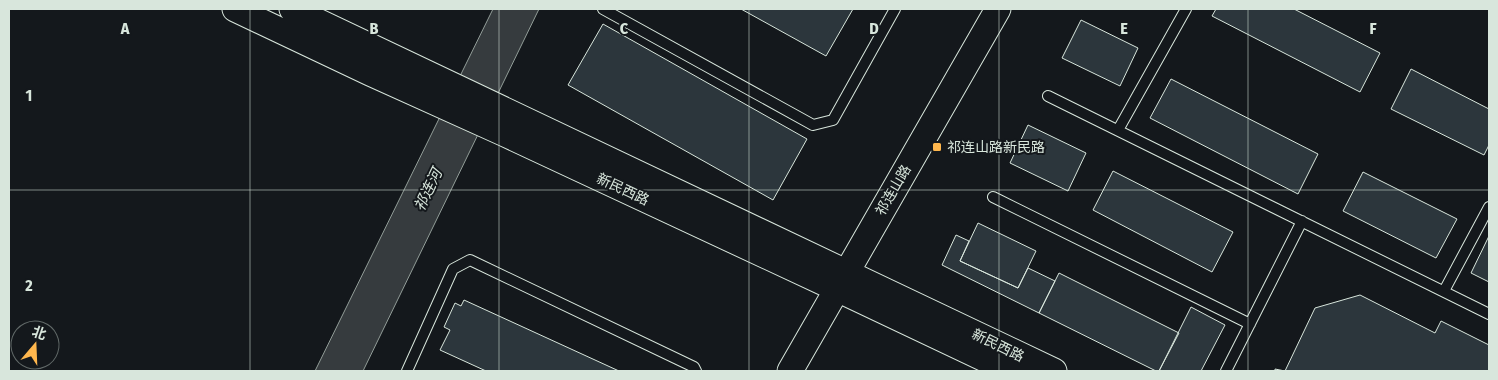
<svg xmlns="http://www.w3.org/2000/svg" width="1498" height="380" font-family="'Fira Sans Condensed','Noto Sans SC',sans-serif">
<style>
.water{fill:#363b3e;stroke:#939e99}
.building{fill:#2c363c;stroke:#d8e6dc}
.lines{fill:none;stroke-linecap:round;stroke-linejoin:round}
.service-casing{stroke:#d8e6dc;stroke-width:12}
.tertiary-casing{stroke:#d8e6dc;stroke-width:27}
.service{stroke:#14181c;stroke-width:10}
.tertiary{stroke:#14181c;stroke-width:25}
.grid{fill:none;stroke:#d8e6dc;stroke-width:1;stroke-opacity:0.55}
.poi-dot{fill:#ffb74d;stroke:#14181c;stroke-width:2}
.labels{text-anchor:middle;stroke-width:4;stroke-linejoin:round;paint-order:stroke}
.poi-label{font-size:14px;fill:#d8e6dc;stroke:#14181c;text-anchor:start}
.street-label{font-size:14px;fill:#d8e6dc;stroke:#14181c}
.water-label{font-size:15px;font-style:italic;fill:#d8e6dc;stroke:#14181c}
.grid-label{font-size:16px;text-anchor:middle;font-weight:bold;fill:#d8e6dc;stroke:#14181c;stroke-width:4;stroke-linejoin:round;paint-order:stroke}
</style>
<rect width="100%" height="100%" fill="#14181c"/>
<path class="water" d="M493 9H539L363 371H315Z"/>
<path class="building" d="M741 9H853L826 56Z
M1216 9H1294L1380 53 1360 92 1212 16Z
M1081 20 1138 48 1120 86 1062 58Z
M603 24 807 139 773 200 568 85Z
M1411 69 1489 109V145L1484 155 1391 109Z
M1171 79 1318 154 1298 194 1150 118Z
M1028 125 1086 153 1068 191 1010 163Z
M1113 171 1233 232 1212 272 1093 210Z
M1363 172 1457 219 1436 258 1343 211Z
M978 223 1036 251 1018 288 960 261Z
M956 235 969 241 960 261 1018 288 1028 268 1055 281 1039 313 942 265Z
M1489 236V282L1471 273Z
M1059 273 1179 333 1159 371H1156L1039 313Z
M1360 295 1435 333 1441 321 1489 345V371H1275V369L1285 371 1315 308Z
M464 300 619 371H486L440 350 450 330 444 327 455 303 461 306Z
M1191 307 1225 325 1201 371H1159Z"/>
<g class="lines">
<defs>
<path id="service" d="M603 9 813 125 833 120 895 9
M1048 96 1489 314
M1118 130 1186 9
M993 197 1250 324
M1444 291 1489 207
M407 371 453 269 470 260 694 367 696 371
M1226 371 1302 221"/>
<path id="tertiary" d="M235 9 370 73 503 133 837 289 1010 371
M292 9 1054 371
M790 371 998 9"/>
</defs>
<use href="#service" class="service-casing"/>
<use href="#tertiary" class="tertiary-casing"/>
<use href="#service" class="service"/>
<use href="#tertiary" class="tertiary"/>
</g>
<path class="grid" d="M250 9V371M499 9V371M749 9V371M999 9V371M1248 9V371M9 190H1489"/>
<rect class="poi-dot" x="932" y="142" width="10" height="10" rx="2.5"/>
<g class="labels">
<g class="poi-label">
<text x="947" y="152">祁连山路新民路</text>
</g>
<g class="street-label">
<text transform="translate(623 189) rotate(25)" y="5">新民西路</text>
<text transform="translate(893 190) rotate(-60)" y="5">祁连山路</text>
<text transform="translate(998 345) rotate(26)" y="5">新民西路</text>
</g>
<g class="water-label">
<text transform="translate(428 190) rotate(-64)" y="5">祁连河</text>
</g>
</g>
<g class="grid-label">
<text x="125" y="34">A</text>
<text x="374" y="34">B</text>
<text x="624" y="34">C</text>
<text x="874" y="34">D</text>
<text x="1124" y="34">E</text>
<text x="1373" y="34">F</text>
<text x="29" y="101">1</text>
<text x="29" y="291">2</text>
</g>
<rect width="1498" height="380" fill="none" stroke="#d8e6dc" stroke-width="20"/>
<g transform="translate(35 345) rotate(19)"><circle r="24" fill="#14181c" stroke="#626a69"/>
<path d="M0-4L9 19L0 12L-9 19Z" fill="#ffb74d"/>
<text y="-8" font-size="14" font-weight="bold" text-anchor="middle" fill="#d8e6dc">北</text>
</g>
</svg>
